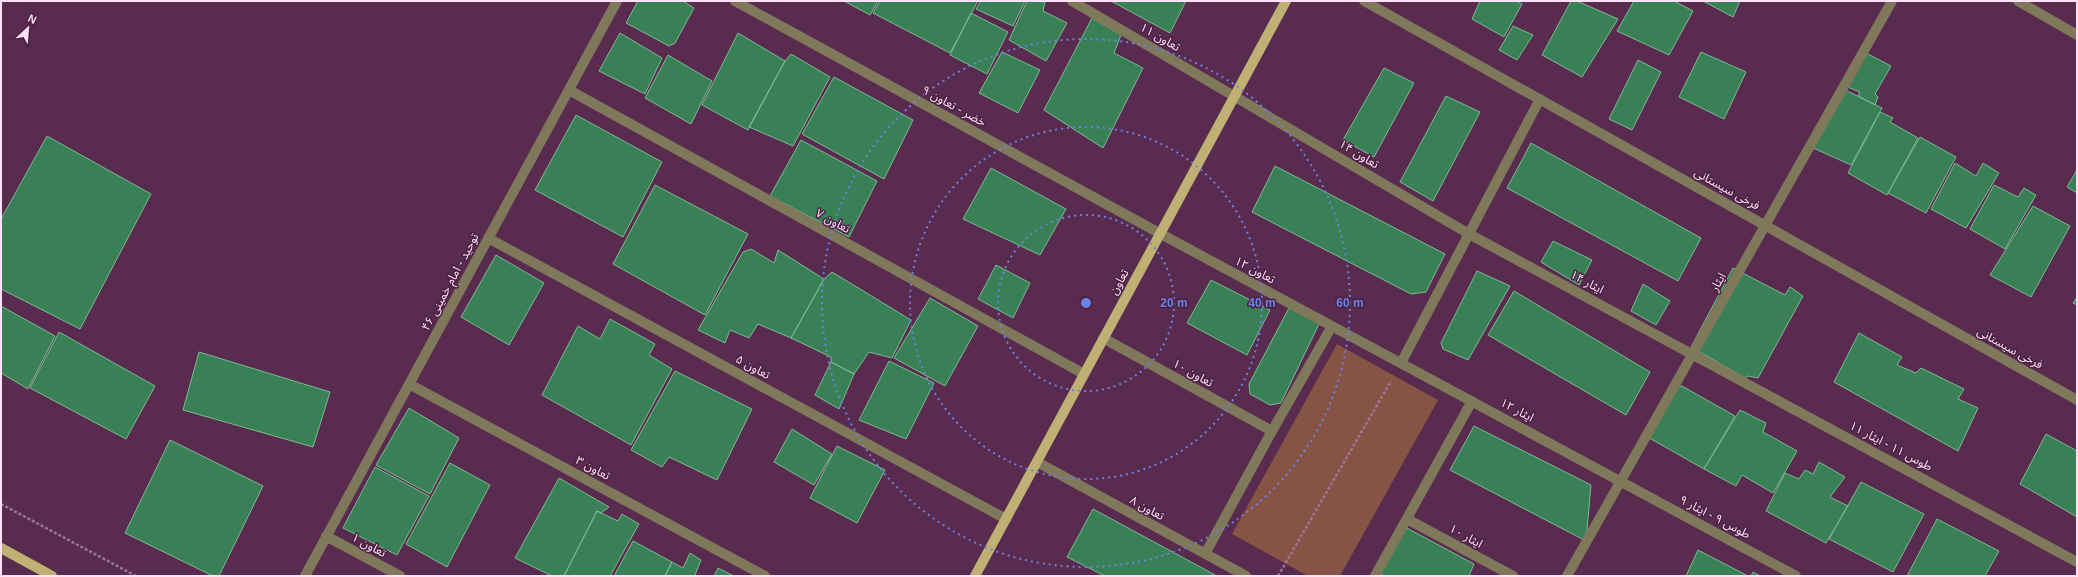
<svg xmlns="http://www.w3.org/2000/svg" width="2078" height="577" font-family="Arial,'Noto Sans Arabic',sans-serif">
<style>
.green{fill:#865345}
.building{fill:#3a8057;stroke:#7eba94}
.lines{fill:none;stroke-linecap:round;stroke-linejoin:round}
.path{stroke:#9d7694;stroke-width:2.5;stroke-dasharray:3 2;stroke-linecap:butt}
.minor{stroke:#7f785b;stroke-width:10}
.major{stroke:#bfb074;stroke-width:10}
.ring{fill:none;stroke:#6c82e3;stroke-width:2;stroke-dasharray:2 4}
.labels{text-anchor:middle;stroke-width:3;stroke-linejoin:round;paint-order:stroke}
.street-label{font-size:12px;fill:#ffe2f7;stroke:#4d2144}
.centre{fill:#6c82e3;stroke:#4d2144;stroke-width:2}
.ring-label{font-size:12px;text-anchor:middle;font-weight:bold;fill:#6c82e3;stroke:#4d2144;stroke-width:3;stroke-linejoin:round;paint-order:stroke}
</style>
<rect width="100%" height="100%" fill="#582b4f"/>
<path class="green" d="M1337 344 1438 400 1340 576H1308L1232 534Z"/>
<path class="building" d="M638 1H683L694 8 675 43 669 46 626 23Z
M844 1H878L870 15Z
M880 1H978L950 53 873 13Z
M981 1H1025L1013 26 976 9Z
M1027 1 1045 2 1043 11 1067 23 1046 61 1009 40Z
M1111 1H1186L1170 33Z
M1480 1H1516L1522 4 1504 37 1472 19Z
M1571 1H1577L1618 19 1582 77 1542 55Z
M1634 1H1674L1693 11 1669 55 1617 31Z
M1703 1H1740L1733 17Z
M971 13 1008 32 987 74 950 55Z
M1092 18 1121 35 1114 53 1143 68 1103 148 1044 110Z
M1513 26 1533 35 1517 60 1499 50Z
M620 33 662 58 645 94 599 71Z
M738 33 785 61 748 130 702 105Z
M1002 52 1040 70 1018 113 979 93Z
M1701 52 1746 72 1724 119 1679 97Z
M1864 52 1891 66 1875 94 1878 97 1875 105 1858 96 1860 92 1845 86Z
M791 54 830 77 793 146 749 127 785 61Z
M668 55 712 81 691 124 645 98Z
M1638 60 1661 72 1632 130 1609 119Z
M1384 68 1414 83 1374 157 1343 140Z
M834 77 913 120 884 179 802 134Z
M1843 89 1882 108 1851 165 1811 147Z
M1446 96 1480 112 1433 201 1400 182Z
M1880 112 1893 118 1890 122 1918 138 1887 195 1848 173Z
M576 115 662 162 623 237 535 190Z
M47 136 151 194 80 329 1 289V219Z
M1920 137 1956 157 1926 213 1888 193Z
M801 140 877 181 849 237 770 196Z
M1531 143 1701 238 1678 281 1507 188Z
M1955 163 1976 176 1983 163 1999 173 1966 228 1931 209Z
M1275 166 1445 254 1426 292 1411 294 1252 212Z
M991 168 1066 209 1040 255 963 219Z
M2077 170V193L2067 187Z
M655 185 748 234 705 315 613 264Z
M1994 185 2018 197 2024 188 2036 195 2005 249 1970 229Z
M2033 206 2070 226 2031 297 1990 275Z
M1553 241 1592 260 1579 285 1541 262Z
M751 249 774 263 778 250 824 279 791 338 758 324 749 338 730 330 725 343 698 330 743 252Z
M496 255 544 283 509 345 461 317Z
M996 265 1030 283 1013 318 978 299Z
M1733 268 1785 295 1790 287 1803 296 1758 378 1748 376 1745 378 1691 347Z
M1477 271 1510 286 1468 360 1443 349 1441 343Z
M832 272 911 320 892 358 869 352 854 374 831 362V357L791 338 824 279Z
M1211 280 1270 310 1247 355 1187 323Z
M1643 284 1670 301 1656 325 1631 311Z
M1514 291 1650 372 1626 415 1488 335Z
M2077 297V305L2073 303Z
M930 298 978 326 945 386 894 358Z
M1 306 55 336 28 389 1 373Z
M1290 306 1319 324 1281 403 1270 405 1250 394 1249 384Z
M610 319 655 344 649 355 672 369 631 445 542 395 578 326 600 339Z
M59 332 155 386 126 439 30 388Z
M1859 333 1902 357 1897 365 1916 373 1921 368 1964 389 1958 399 1978 408 1958 451 1834 382Z
M199 352 330 392 313 447 183 410Z
M889 361 934 383 906 439 859 420Z
M831 362 854 374 839 409 815 395Z
M675 371 752 409 717 480 669 457 662 467 631 450Z
M1682 386 1735 416 1704 469 1644 435 1670 389Z
M409 408 459 438 430 494 376 465Z
M1740 410 1766 423 1763 432 1797 451 1773 493 1742 475 1736 486 1704 469Z
M1474 426 1591 485 1586 541 1450 470Z
M792 429 832 454 814 485 774 462Z
M2046 434 2077 451V517L2020 484Z
M170 440 263 486 219 576H213L125 533Z
M837 446 885 470 857 523 810 498Z
M1819 462 1845 477 1830 497 1848 506 1826 543 1766 511 1785 473 1799 479 1805 470 1813 474Z
M450 463 490 485 447 567 406 544Z
M375 467 429 496 397 555 343 528Z
M559 478 609 507 601 513 597 511 564 576H552L515 558Z
M1861 482 1924 514 1893 572 1829 539Z
M1093 509 1217 576H1105L1067 557Z
M597 511 618 521 622 514 639 524 610 576H564Z
M1937 519 1999 551 1985 576H1907Z
M1405 527 1474 564 1469 576H1384L1380 574Z
M633 541 672 562 665 576H614Z
M1698 550 1748 576H1686Z
M690 553 701 560 695 575 697 576H665L672 562 683 568Z
M718 568 734 576H714Z
M1753 572 1760 576H1751Z"/>
<g class="lines">
<path class="path" d="M1 504 136 576
M1278 576 1391 381"/>
<path class="minor" d="M735 1 1161 234 1796 576
M1072 1 1469 234 2077 562
M1364 1 2077 400
M2018 1 2077 35
M569 90 1084 374
M488 238 1006 519
M1103 338 1272 431
M1401 363 1540 99
M409 384 765 576
M1037 462 1246 576
M1407 519 1513 576
M326 536 400 576
M1205 554 1272 431 1332 326
M305 576 617 1
M1375 576 1472 401
M1567 576 1892 1"/>
<path class="major" d="M1 548 52 576
M975 576 1286 1"/>
</g>
<g class="ring">
<circle cx="1086" cy="303" r="88"/>
<circle cx="1086" cy="303" r="176"/>
<circle cx="1086" cy="303" r="264"/>
</g>
<g class="labels">
<g class="street-label">
<text transform="translate(1160 37) rotate(30)" y="4">تعاون ۱۱</text>
<text transform="translate(954 106) rotate(29)" y="4">خضر - تعاون ۹</text>
<text transform="translate(1359 154) rotate(31)" y="4">تعاون ۱۴</text>
<text transform="translate(1727 189) rotate(29)" y="4">فرخی سیستانی</text>
<text transform="translate(833 221) rotate(29)" y="4">تعاون ۷</text>
<text transform="translate(1255 270) rotate(28)" y="4">تعاون ۱۲</text>
<text transform="translate(450 282) rotate(-62)" y="4">توحید - امام خمینی ۴۶</text>
<text transform="translate(1119 282) rotate(-61)" y="4">تعاون</text>
<text transform="translate(1587 282) rotate(28)" y="4">ایثار ۱۴</text>
<text transform="translate(1718 282) rotate(-61)" y="4">ایثار</text>
<text transform="translate(2010 348) rotate(29)" y="4">فرخی سیستانی</text>
<text transform="translate(753 367) rotate(29)" y="4">تعاون ۵</text>
<text transform="translate(1193 373) rotate(29)" y="4">تعاون ۱۰</text>
<text transform="translate(1517 410) rotate(28)" y="4">ایثار ۱۲</text>
<text transform="translate(1891 446) rotate(28)" y="4">طوس ۱۱ - ایثار ۱۱</text>
<text transform="translate(593 468) rotate(28)" y="4">تعاون ۳</text>
<text transform="translate(1147 508) rotate(29)" y="4">تعاون ۸</text>
<text transform="translate(1715 517) rotate(28)" y="4">طوس ۹ - ایثار ۹</text>
<text transform="translate(1466 536) rotate(29)" y="4">ایثار ۱۰</text>
<text transform="translate(369 545) rotate(29)" y="4">تعاون ۱</text>
</g>
</g>
<circle cx="1086" cy="303" r="6" class="centre"/>
<g class="ring-label">
<text x="1174" y="307">20 m</text>
<text x="1262" y="307">40 m</text>
<text x="1350" y="307">60 m</text>
</g>
<rect width="2078" height="577" fill="none" stroke="#ffe2f7" stroke-width="4"/>
<g transform="translate(28 28) rotate(26)" stroke="#4d2144" stroke-width="3" paint-order="stroke">
<path d="M0-3L7 15L0 10L-7 15Z" fill="#ffe2f7"/>
<text y="-6" font-size="11" font-weight="bold" text-anchor="middle" fill="#ffe2f7">N</text>
</g>
</svg>
